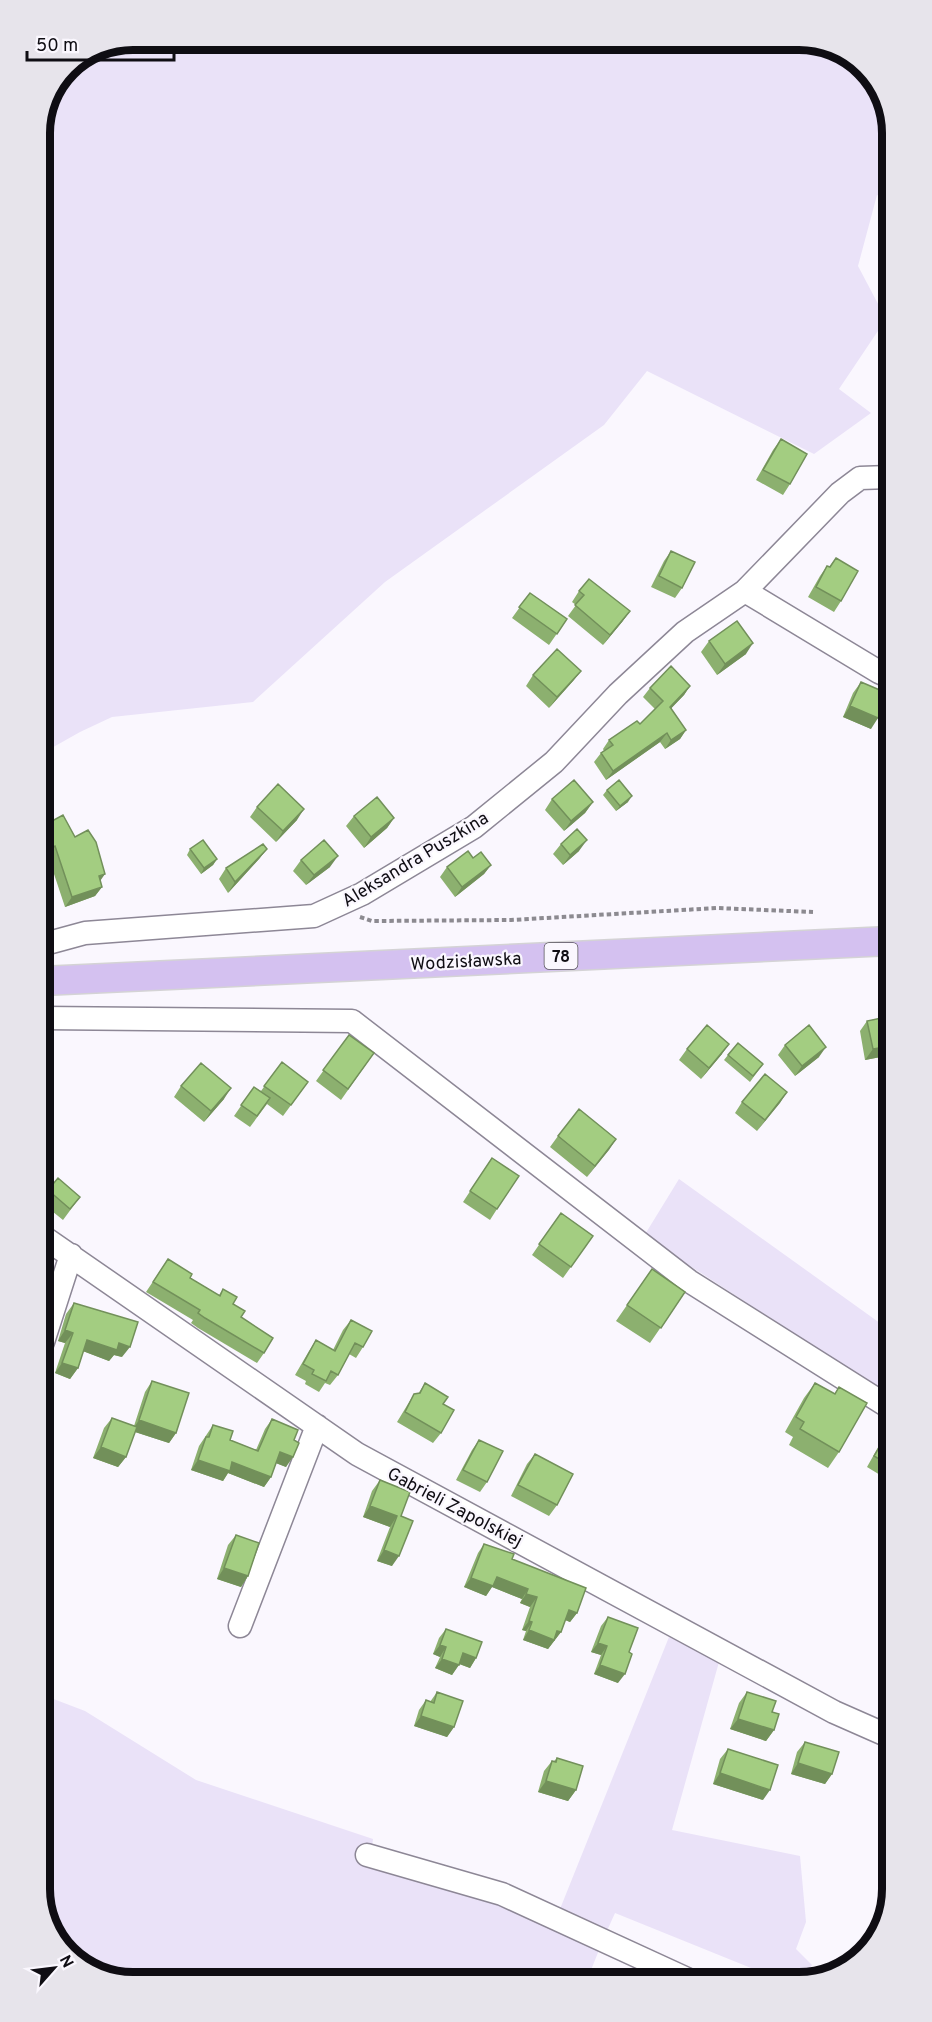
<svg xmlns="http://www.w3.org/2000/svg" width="932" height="2022" font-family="Overpass,sans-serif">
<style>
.green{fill:#eae2f8}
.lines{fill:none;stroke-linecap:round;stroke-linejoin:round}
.minor-casing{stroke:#8d8796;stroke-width:25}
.major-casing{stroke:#d4d3d5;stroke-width:31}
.path{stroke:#8c8a90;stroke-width:4;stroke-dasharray:4.5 3;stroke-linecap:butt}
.minor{stroke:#fff;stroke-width:22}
.major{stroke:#d4c1f0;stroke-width:28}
.wall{fill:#8cb06f}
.shaded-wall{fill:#72905a}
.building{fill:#a3cd81;stroke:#72905a;stroke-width:1.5}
.labels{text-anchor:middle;stroke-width:4.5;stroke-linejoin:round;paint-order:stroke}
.shield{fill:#faf7fe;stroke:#56535a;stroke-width:1.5}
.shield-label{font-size:16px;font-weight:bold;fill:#0f0d13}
.street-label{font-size:18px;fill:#0f0d13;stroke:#faf7fe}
.rim{fill:none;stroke:#0f0d13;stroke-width:8}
</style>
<rect width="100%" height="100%" fill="#faf7fe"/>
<path class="green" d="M133 39H806L857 59 888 102V200L877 195 858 266 886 319 839 389 871 413 814 454 647 371 604 425 385 582 253 702 112 717 80 732 41 754 39 127 67 66Z
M679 1179 891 1331 892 1397 644 1236Z
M669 1637 719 1662 672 1830 800 1856 806 1922 796 1949 812 1965 803 1978H776L615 1913 606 1933 560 1909Z
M43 1695 85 1711 196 1780 373 1839 370 1863 503 1900 601 1945 587 1980 126 1983 75 1963 44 1920Z"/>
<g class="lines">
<defs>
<path id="minor" d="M745 591 879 672 890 677
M41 945 85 933 314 916 362 894 474 827 554 762 618 694 685 632 745 591 840 493 860 478 889 477
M42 1018 352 1021 689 1281 892 1409
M42 1236 357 1454 834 1712 893 1738
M43 1342 71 1255
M240 1626 317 1426
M367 1855 502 1894 687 1979"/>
<path id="major" d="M42 981 890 941"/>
</defs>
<use href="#minor" class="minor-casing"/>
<use href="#major" class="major-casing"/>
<path class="path" d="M360 917 372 921 511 920 717 908 813 912"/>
<use href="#minor" class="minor"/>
<use href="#major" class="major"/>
</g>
<path class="wall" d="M781 439 790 484 783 495 756 480 773 450Z
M671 551 682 588 675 598 651 587 664 561Z
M836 558 841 601 834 612 808 597 820 576 827 566 829 567Z
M579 591 630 611 622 622 603 645 568 616 576 605 572 602Z
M530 593 567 619 549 645 512 618Z
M709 641 746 654 717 675 701 652Z
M581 671 573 681 549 708 526 686 533 675Z
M861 682 871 729 843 717 853 693Z
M690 686 684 695 671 708 686 730 680 739 665 749 660 742 606 780 594 762 601 753 604 751 603 749 609 740 640 724 655 709 643 697 650 688Z
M607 790 628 802 616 811 603 795Z
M552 799 593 802 585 813 564 831 545 810Z
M257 807 297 820 276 842 250 817Z
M890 813V855H882L887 818Z
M354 816 394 818 387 828 364 848 346 826Z
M41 827 75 837 100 881 102 887 95 896 65 907 48 856 41 860Z
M561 844 579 851 563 865 553 854Z
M190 849 217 859 213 865 201 874 187 855Z
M267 849 259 859 228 893 219 879 226 868Z
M301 860 330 867 306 885 293 871Z
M491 865 484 874 455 897 440 877 447 867Z
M891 1016V1055L865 1060 860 1031 867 1021Z
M349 1035 374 1053 341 1100 316 1081Z
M785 1045 819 1057 795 1076 778 1055Z
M687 1049 722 1054 701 1079 679 1060Z
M728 1055 763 1064 750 1082 724 1060Z
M282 1062 308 1082 283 1116 267 1104 250 1127 234 1116 254 1087 261 1091Z
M181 1086 224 1099 204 1122 174 1097Z
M787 1092 757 1131 735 1113 742 1102Z
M558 1136 616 1139 587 1177 550 1147Z
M492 1158 497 1209 490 1220 463 1202Z
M48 1190 80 1197 63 1220 42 1203V1198Z
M561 1213 593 1236 563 1278 532 1255Z
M168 1259 190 1278 219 1295 223 1289 264 1353 257 1363 198 1328 191 1323 193 1320 146 1292Z
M652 1269 685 1292 650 1343 616 1321Z
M74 1303 122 1357 114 1355 109 1361 83 1351 78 1368 70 1379 55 1373 65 1343 58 1341 66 1314Z
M351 1320 363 1347 356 1358 349 1354 338 1375 330 1385 325 1383 319 1392 305 1384 306 1381 295 1375 309 1351 316 1340 333 1350 343 1330Z
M152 1381 176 1433 169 1443 135 1432 126 1457 118 1467 93 1458 104 1428 112 1418 134 1426 145 1392Z
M425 1383 441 1433 433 1443 397 1422 414 1394H418Z
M815 1383 834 1394 839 1387V1452L828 1468 789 1445 793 1437 785 1432 804 1398Z
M272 1419 294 1440 286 1467 276 1463 271 1477 264 1487 228 1473 223 1481 191 1470 199 1446 213 1425 230 1440 256 1450 265 1429Z
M889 1431 892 1433V1488L884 1484 885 1478 867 1467 881 1442Z
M479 1440 487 1482 480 1492 456 1480 472 1450Z
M535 1454 557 1505 549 1516 511 1496 527 1464Z
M380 1480 401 1516 392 1566 377 1561 390 1527 363 1517 372 1491Z
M236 1535 248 1576 241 1587 217 1579 228 1545Z
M484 1544 512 1559 577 1613 570 1622 565 1620 561 1632 548 1649 523 1640 526 1631 522 1630 530 1607 520 1603 522 1599 492 1587 486 1596 464 1587 478 1553Z
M608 1617 618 1683 594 1674 601 1655 591 1652 601 1626Z
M446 1629 476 1658 470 1668 459 1664 452 1675 435 1668 440 1657 433 1654 439 1638Z
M437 1692 454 1727 447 1737 414 1726 419 1710 426 1700 430 1702Z
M747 1692 772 1712 774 1730 766 1741 730 1729 739 1703Z
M805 1742 832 1774 825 1784 791 1774 797 1752Z
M728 1749 763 1800 713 1784 720 1759Z
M557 1758 576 1790 568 1801 538 1792 544 1771 552 1761H554Z"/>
<path class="shaded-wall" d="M630 611 622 622 603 645 610 635Z
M753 643 746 654 717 675 725 664Z
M581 671 573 681 549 708 557 697Z
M690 686 684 695 664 716 670 707Z
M850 706 878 718 871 729 843 717Z
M686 730 680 739 665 749 671 740Z
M667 733 660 742 606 780 613 771Z
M632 796 628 802 616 811 620 806Z
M593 802 585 813 564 831 571 821Z
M304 809 297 820 276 842 283 831Z
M394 818 387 828 364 848 371 837Z
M587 840 579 851 563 865 570 855Z
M55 846 48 856 41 860V855L42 853Z
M888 846H890V855H882Z
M267 849 259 859 228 893 235 882Z
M338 856 330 867 306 885 314 875Z
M217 859 213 865 201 874 204 868Z
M491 865 484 874 455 897 462 887Z
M105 874 98 884 99 876Z
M102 887 95 896 65 907 72 897Z
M729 1044 722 1054 701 1079 709 1068Z
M891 1046V1055L865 1060 873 1049Z
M826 1047 819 1057 795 1076 802 1066Z
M231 1088 224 1099 204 1122 211 1111Z
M787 1092 780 1103 757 1131 765 1120Z
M616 1139 609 1150 587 1177 595 1166Z
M65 1330 73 1333 65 1343 58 1341Z
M87 1340 119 1343 130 1347 122 1357 114 1355 109 1361 80 1350Z
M62 1363 78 1368 70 1379 55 1373Z
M139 1420 176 1433 169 1443 132 1431Z
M101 1447 126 1457 118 1467 93 1458Z
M280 1452 293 1457 286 1467 273 1462Z
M198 1460 232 1462 271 1477 264 1487 228 1473 223 1481 191 1470Z
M370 1506 397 1516 390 1527 363 1517Z
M384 1550 399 1556 392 1566 377 1561Z
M224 1568 248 1576 241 1587 217 1579Z
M497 1577 528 1589 522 1599 492 1587 486 1596 464 1587 471 1578Z
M526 1594 537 1597 530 1607 520 1603Z
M569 1610 577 1613 570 1622 563 1619Z
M529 1621 532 1622 526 1631 522 1630Z
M529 1630 557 1631 561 1632 548 1649 523 1640Z
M598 1643 607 1646 601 1655 591 1652Z
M440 1645 446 1647 440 1657 433 1654Z
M463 1653 476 1658 470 1668 457 1663Z
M442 1659 459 1665 452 1675 435 1668Z
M600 1665 625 1674 618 1683 594 1674Z
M421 1716 454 1727 447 1737 414 1726Z
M738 1719 774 1730 766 1741 730 1729Z
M798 1763 832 1774 825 1784 791 1774Z
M720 1773 770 1790 763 1800 713 1784Z
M546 1781 576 1790 568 1801 538 1792Z"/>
<path class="building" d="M781 439 807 454 790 484 763 470Z
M671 551 695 562 682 588 659 576Z
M836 558 858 571 841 601 816 587 827 566 830 567Z
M589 579 630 611 610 635 575 605 584 595 579 591Z
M530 593 567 619 557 634 519 607Z
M737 621 753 643 725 664 709 641Z
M557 649 581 671 557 697 533 675Z
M671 666 690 686 670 707 686 730 671 740 667 733 613 771 601 753 613 745 609 740 637 721 640 724 663 701 650 688Z
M861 682 889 694 878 718 850 706Z
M574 780 593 802 571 821 552 799Z
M619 780 632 796 620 806 607 790Z
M278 784 304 809 283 831 257 807Z
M377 797 394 818 371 837 354 816Z
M63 815 75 837 88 830 96 842 105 874 99 876 102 887 72 897 55 846 42 853 41 851V827Z
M577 829 587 840 570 855 561 844Z
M890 831V846H888Z
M203 840 217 859 204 868 190 849Z
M324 840 338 856 314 875 301 860Z
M263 844 267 849 235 882 226 868Z
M468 851 473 858 481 852 491 865 462 887 447 867Z
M891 1016V1046L873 1049 867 1021Z
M707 1025 729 1044 709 1068 687 1049Z
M809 1025 826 1047 802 1066 785 1045Z
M349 1035 374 1053 348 1089 323 1070Z
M738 1043 763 1064 753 1076 728 1055Z
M282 1062 308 1082 291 1105 264 1086Z
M201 1063 231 1088 211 1111 181 1086Z
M765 1074 787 1092 765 1120 742 1102Z
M254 1087 270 1098 257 1116 241 1105Z
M42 1105 44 1116H42Z
M579 1109 616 1139 595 1166 558 1136Z
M492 1158 519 1176 497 1209 470 1191Z
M42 1168 51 1176 42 1185Z
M58 1178 80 1197 70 1209 48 1190Z
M561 1213 593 1236 571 1267 539 1244Z
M168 1259 192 1274 190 1278 220 1296 223 1289 237 1297 233 1304 245 1311 241 1317 273 1338 264 1353 205 1318 198 1313 200 1310 153 1282Z
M652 1269 685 1292 661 1328 627 1305Z
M42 1288 49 1290 42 1312Z
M74 1303 138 1322 130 1347 119 1343 117 1350 87 1340 78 1368 62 1363 73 1333 65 1330Z
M351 1320 372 1331 363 1347 355 1343 338 1375 331 1371 326 1381 312 1374 314 1370 303 1364 316 1340 335 1351Z
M152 1381 189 1393 176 1433 139 1420Z
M425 1383 448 1397 443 1404 454 1410 441 1433 405 1412 414 1394 420 1393Z
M815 1383 835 1394 839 1387 867 1403 839 1452 800 1429 804 1422 796 1417Z
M112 1418 137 1427 126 1457 101 1447Z
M272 1419 298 1430 294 1440 299 1443 293 1457 280 1452 271 1477 232 1462 230 1471 198 1460 206 1437H209L213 1425 233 1431 230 1440 258 1451Z
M889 1431 892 1433V1467L874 1456Z
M479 1440 503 1451 487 1482 463 1470Z
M535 1454 573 1474 557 1505 518 1485Z
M380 1480 410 1492 401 1516 413 1521 399 1556 384 1550 397 1516 370 1506Z
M236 1535 259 1543 248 1576 224 1568Z
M484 1544 514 1554 512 1559 586 1588 577 1613 569 1610 561 1632 557 1631 554 1640 529 1630 532 1622 529 1621 537 1597 526 1594 528 1589 497 1577 493 1586 471 1578Z
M608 1617 638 1628 629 1652 632 1654 625 1674 600 1665 607 1646 598 1643Z
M446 1629 482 1642 476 1658 463 1653 459 1665 442 1659 446 1647 440 1645Z
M437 1692 463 1701 454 1727 421 1716 426 1700 434 1703Z
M747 1692 776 1701 772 1712 779 1714 774 1730 738 1719Z
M805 1742 839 1752 832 1774 798 1763Z
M728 1749 778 1765 770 1790 720 1773Z
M557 1758 583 1766 576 1790 546 1781 552 1761 556 1762Z"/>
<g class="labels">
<rect class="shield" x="544.5" y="943" width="33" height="26" rx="4.5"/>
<g class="shield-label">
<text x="561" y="962">78</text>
</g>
<g class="street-label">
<text transform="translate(415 859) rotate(-31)" y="6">Aleksandra Puszkina</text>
<text transform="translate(466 961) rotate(-3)" y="6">Wodzisławska</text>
<text transform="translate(455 1507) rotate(28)" y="6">Gabrieli Zapolskiej</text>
</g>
</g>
<path d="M0 0H932V2022H0ZM133 50H799A83 83 0 0 1 882 133V1889A83 83 0 0 1 799 1972H133A83 83 0 0 1 50 1889V133A83 83 0 0 1 133 50Z" fill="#e7e4eb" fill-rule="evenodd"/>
<path class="rim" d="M133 50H799A83 83 0 0 1 882 133V1889A83 83 0 0 1 799 1972H133A83 83 0 0 1 50 1889V133A83 83 0 0 1 133 50Z"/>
<g transform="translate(54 1968) rotate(62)" stroke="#faf7fe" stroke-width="4.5" paint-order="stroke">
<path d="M0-4.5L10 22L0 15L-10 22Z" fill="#0f0d13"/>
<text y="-9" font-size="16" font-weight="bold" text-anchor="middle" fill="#0f0d13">N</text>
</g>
<path d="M27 51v9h147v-9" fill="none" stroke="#0f0d13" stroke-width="3"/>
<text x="36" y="51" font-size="18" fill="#0f0d13" stroke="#faf7fe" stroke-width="4.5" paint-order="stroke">50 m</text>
</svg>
